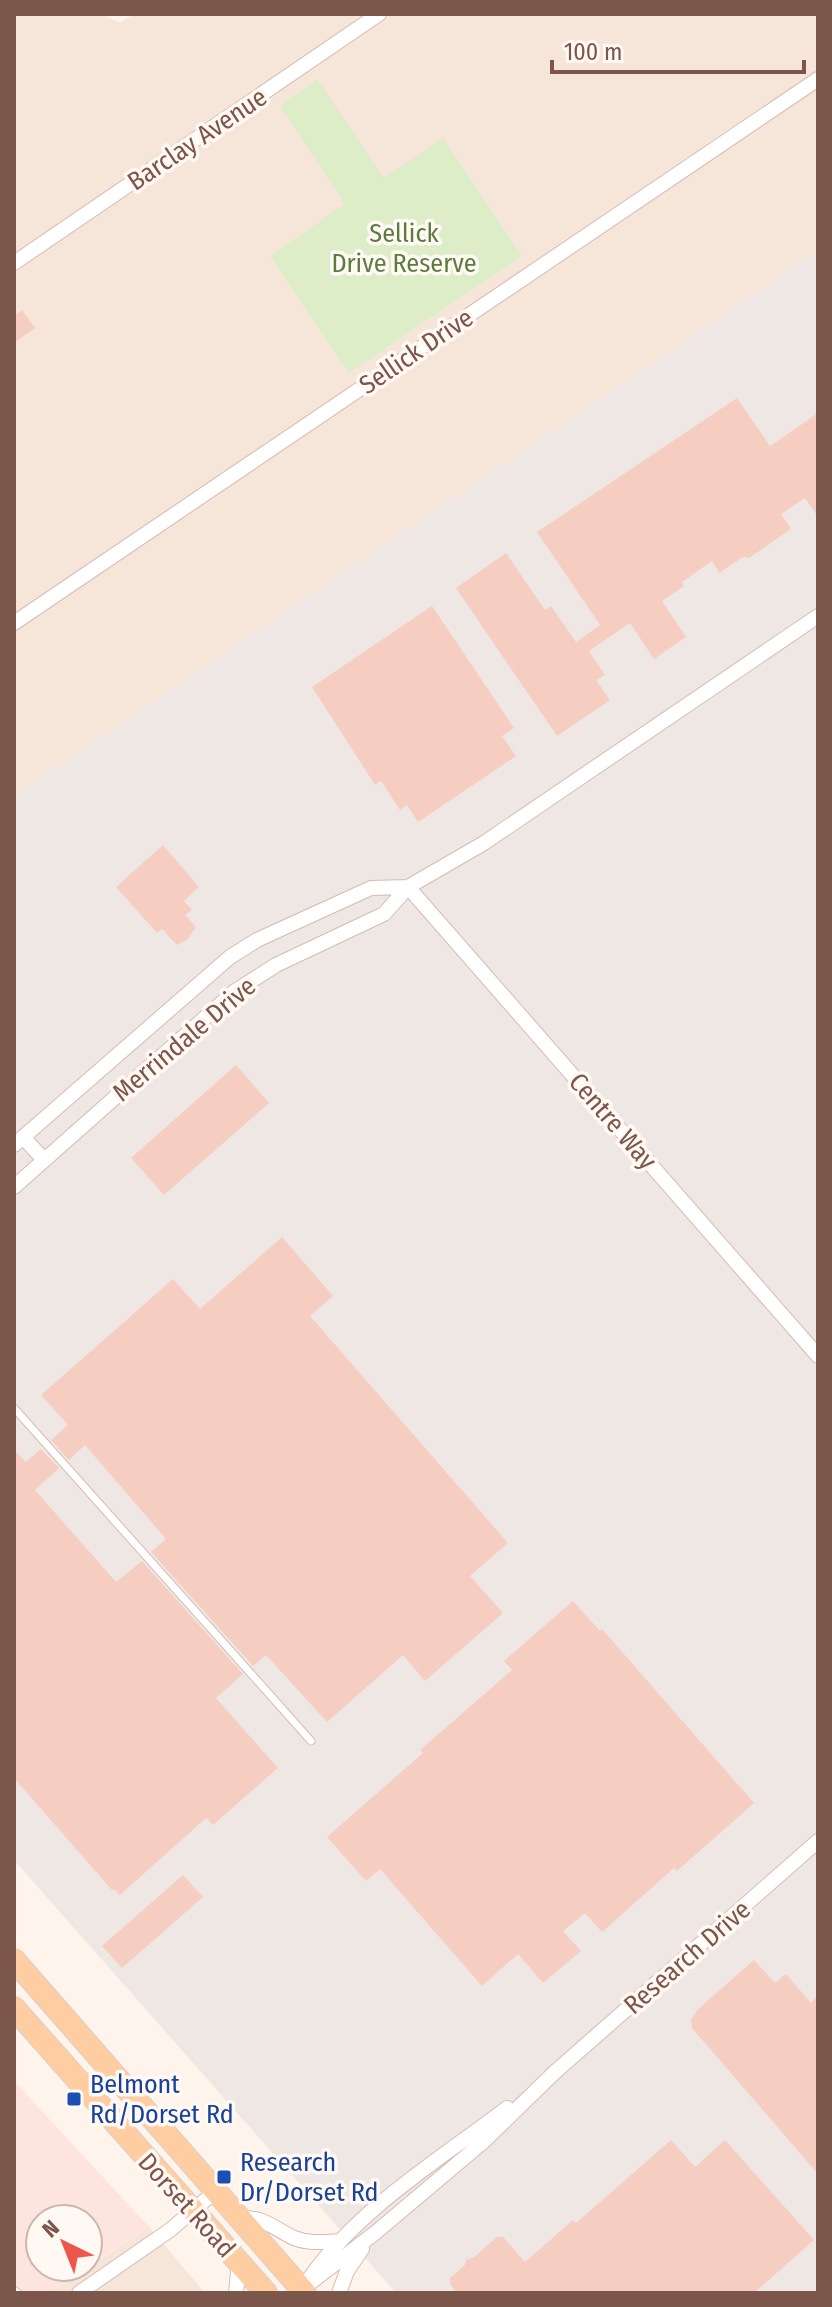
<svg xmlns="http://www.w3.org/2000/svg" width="832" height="2307" font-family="'Fira Sans Condensed',sans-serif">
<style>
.residential{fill:#f6e5d9}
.commercial{fill:#fee4df}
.industrial{fill:#efe7e4}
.green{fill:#dcedc8}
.building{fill:#f5cec1}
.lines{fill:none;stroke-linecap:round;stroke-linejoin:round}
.service-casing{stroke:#d4bcb2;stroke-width:9}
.minor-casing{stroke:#d4bcb2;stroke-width:16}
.primary-casing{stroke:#dacfcd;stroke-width:24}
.service{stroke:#fff;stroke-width:7}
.minor{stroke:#fff;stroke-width:14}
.primary{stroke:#fecea2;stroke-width:22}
.transit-dot{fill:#1a4fb4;stroke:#fff8f3;stroke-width:3}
.labels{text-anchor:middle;stroke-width:7;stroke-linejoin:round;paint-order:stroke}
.street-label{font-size:26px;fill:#7c554b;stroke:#fff8f3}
.park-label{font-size:26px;fill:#5a7c3f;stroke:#fff8f3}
.transit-label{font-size:26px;fill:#164399;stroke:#fff8f3;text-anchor:start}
</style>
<rect width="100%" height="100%" fill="#fef4eb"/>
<path class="residential" d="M14 14H102L120 23 134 14H818V251L14 796Z
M149 2227 205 2293H47L88 2267Z"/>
<path class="commercial" d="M14 2081 149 2227 88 2266V2219H40V2267H87L47 2293H14Z"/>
<path class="industrial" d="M818 251V2293H396L14 1860V796Z"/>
<path class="green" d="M317 79 384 178 443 138 522 256 349 373 270 256 345 204 280 106Z"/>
<path class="building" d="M22 310 35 328 14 343V316Z
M737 398 770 446 818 413V517L805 498 781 514 791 529 749 558 743 557 719 573 712 561 682 582 684 586 662 601 686 637 654 659 630 623 589 651 605 675 596 680 610 700 557 736 456 588 506 553 545 610 551 606 576 642 600 625 537 532Z
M432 606 514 728 502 736 516 756 418 822 407 805 400 810 381 781 375 785 312 687Z
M163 845 199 887 184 901 192 910 185 915 196 927 188 939 177 945 162 929 157 933 116 887Z
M236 1065 269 1103 164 1195 131 1158Z
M282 1237 333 1296 310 1316 508 1543 470 1576 503 1613 425 1681 403 1655 327 1722 266 1655 253 1666 151 1552 166 1539 85 1445 69 1460 51 1440 68 1425 41 1395 173 1279 200 1309Z
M41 1449 59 1468 35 1490 116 1582 142 1561 243 1674 216 1698 278 1768 213 1825 206 1818 120 1895 114 1889 112 1890 14 1778V1450L26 1462Z
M573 1601 600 1631 602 1629 754 1803 677 1871 674 1868 602 1932 585 1913 563 1931 581 1951 543 1983 518 1954 482 1986 380 1869 366 1881 327 1837 423 1753 420 1750 512 1670 504 1661Z
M183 1875 203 1897 122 1968 102 1946Z
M754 1960 775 1983 786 1974 811 2003 818 1996V2174L692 2028 691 2020 698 2009Z
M671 2140 695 2167 725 2140 814 2240 754 2293H457L450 2284V2278L465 2265 466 2260 474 2257 497 2237H503L525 2262 573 2220 576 2223Z"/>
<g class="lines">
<defs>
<path id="service" d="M14 1408 311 1741
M14 2290 18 2293"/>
<path id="minor" d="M14 263 379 14
M14 623 818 79
M408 887 818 1356
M23 1137 44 1160
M14 1145 230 957 257 940 371 888 408 887
M14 1187 234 992 276 965 384 914 408 887 484 843 818 616
M240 2218C265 2217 273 2228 294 2238 309 2244 324 2242 340 2241
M309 2279C359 2208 439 2160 507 2108
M79 2293 170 2230 216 2191
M236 2293 239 2262
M297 2293 375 2233 483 2142 555 2072 818 1841
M339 2293 347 2271 362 2249"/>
<path id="primary" d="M14 1960 305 2293
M14 2008 266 2293"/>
</defs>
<use href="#service" class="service-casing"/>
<use href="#minor" class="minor-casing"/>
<use href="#primary" class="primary-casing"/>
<use href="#service" class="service"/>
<use href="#minor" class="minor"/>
<use href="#primary" class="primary"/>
</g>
<g class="transit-dot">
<rect x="66" y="2091" width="16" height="16" rx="4"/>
<rect x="216" y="2169" width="16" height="16" rx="4"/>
</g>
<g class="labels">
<g class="street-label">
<text transform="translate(197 139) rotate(-34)" y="9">Barclay Avenue</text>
<text transform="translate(416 351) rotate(-34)" y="9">Sellick Drive</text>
<text transform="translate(184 1039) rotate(-40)" y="9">Merrindale Drive</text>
<text transform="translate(613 1121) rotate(49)" y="9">Centre Way</text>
<text transform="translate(687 1957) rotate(-41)" y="9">Research Drive</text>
<text transform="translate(187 2205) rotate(48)" y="9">Dorset Road</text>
</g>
<g class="park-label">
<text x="404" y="242">Sellick<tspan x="404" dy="30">Drive Reserve</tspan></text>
</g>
<g class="transit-label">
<text x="90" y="2093">Belmont<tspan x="90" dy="30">Rd/Dorset Rd</tspan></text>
<text x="240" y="2171">Research<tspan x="240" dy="30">Dr/Dorset Rd</tspan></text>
</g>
</g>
<rect width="832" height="2307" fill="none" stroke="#7c554b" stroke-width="32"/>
<g transform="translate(64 2243) rotate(317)"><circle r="38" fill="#fff8f3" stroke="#cbb7b0" stroke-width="2"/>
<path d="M0-6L14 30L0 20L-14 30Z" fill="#ed574b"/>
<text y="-12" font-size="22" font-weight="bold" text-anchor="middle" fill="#7c554b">N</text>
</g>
<path d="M552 60v12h252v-12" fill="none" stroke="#7c554b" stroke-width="4"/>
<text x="564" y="60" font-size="24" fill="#7c554b" stroke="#fff8f3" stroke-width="6" paint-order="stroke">100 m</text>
</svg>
